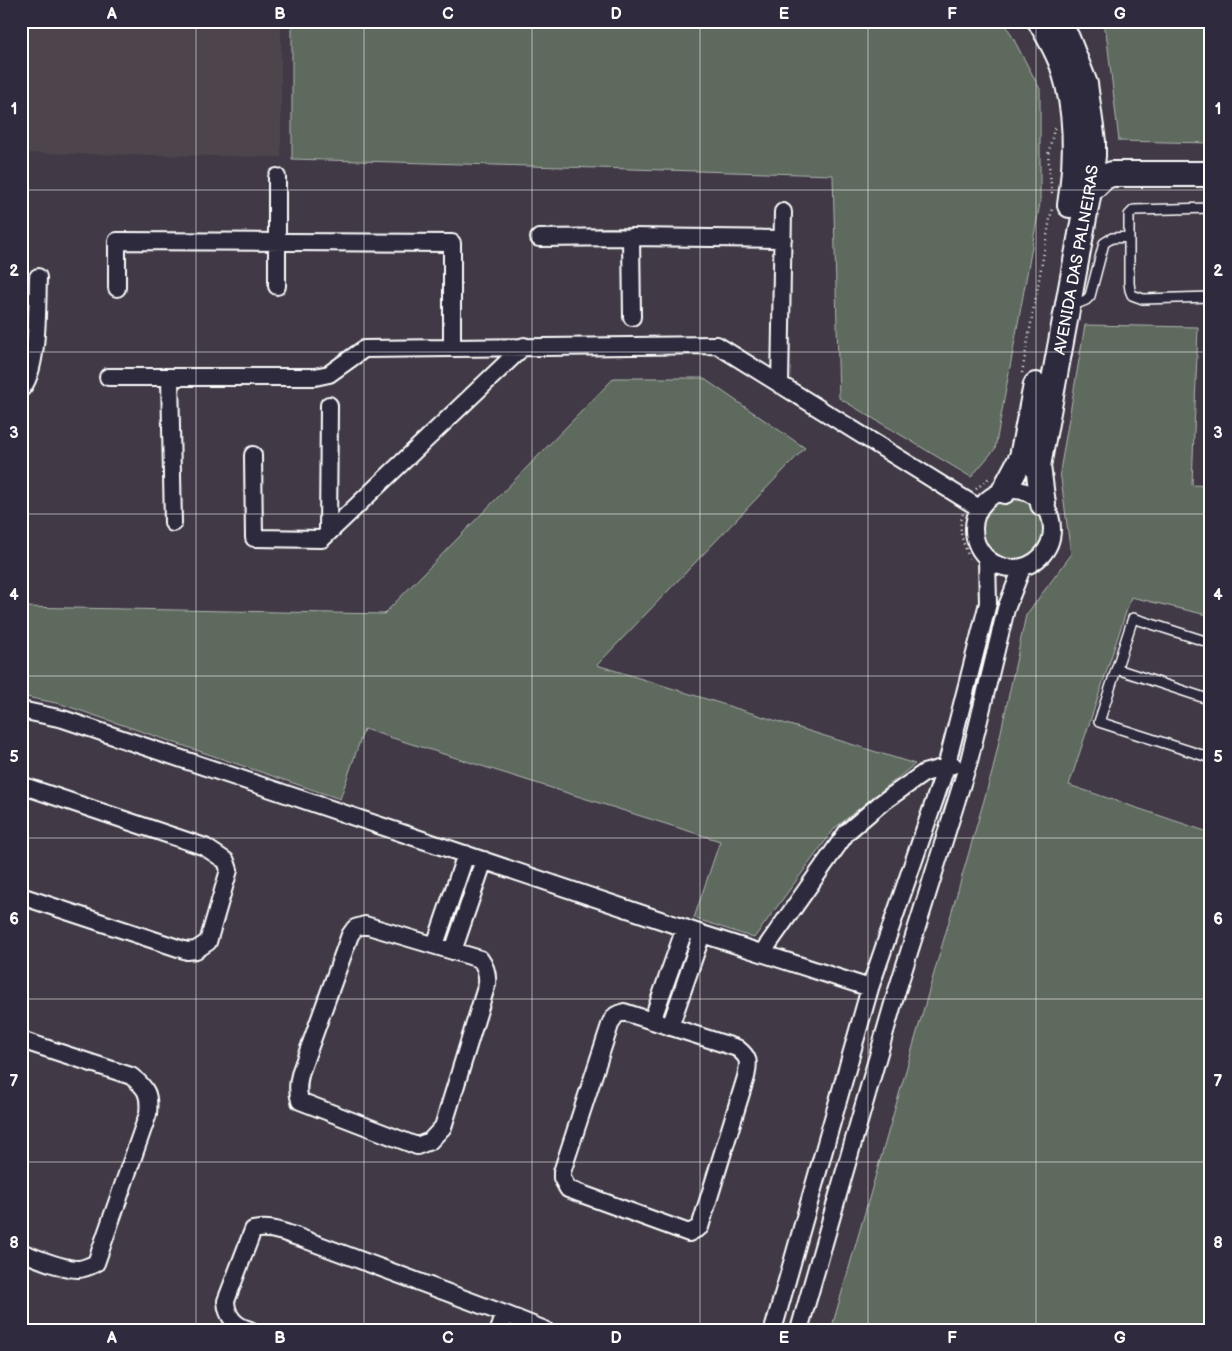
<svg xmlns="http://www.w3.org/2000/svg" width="1232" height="1351" font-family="'Balsamiq Sans',sans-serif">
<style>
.built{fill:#4e454c}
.green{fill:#5e6a5f;stroke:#aeb4af}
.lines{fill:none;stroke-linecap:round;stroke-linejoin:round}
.lane-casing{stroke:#fff;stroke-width:12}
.street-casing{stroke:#fff;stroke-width:20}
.secondary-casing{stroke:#fff;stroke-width:28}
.path{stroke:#fff;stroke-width:2.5;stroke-dasharray:1 4;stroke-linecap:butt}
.lane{stroke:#2f2a3d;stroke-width:9}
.street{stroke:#2f2a3d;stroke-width:16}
.secondary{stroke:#2f2a3d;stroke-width:24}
.grid{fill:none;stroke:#fff;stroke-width:1;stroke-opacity:0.55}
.labels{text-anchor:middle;stroke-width:4;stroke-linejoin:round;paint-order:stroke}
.street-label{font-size:16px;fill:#fff;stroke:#2f2a3d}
.neatline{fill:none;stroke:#fff;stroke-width:2}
.grid-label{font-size:16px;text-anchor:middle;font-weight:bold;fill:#fff}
</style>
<rect width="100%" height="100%" fill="#413a46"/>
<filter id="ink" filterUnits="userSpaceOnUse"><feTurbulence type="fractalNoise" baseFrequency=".02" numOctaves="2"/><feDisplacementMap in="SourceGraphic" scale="10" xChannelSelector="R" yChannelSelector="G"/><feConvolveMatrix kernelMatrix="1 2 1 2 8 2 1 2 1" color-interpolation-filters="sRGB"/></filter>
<g filter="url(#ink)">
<path class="built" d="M21 21H281V157L21 153Z"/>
<path class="green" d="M292 21H1004L1040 89V203L995 449 971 477 839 398 833 175 292 159Z
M1096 21H1211V143L1119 141 1106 31Z
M1085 325 1198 327 1192 485 1211 486V616L1131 597 1069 785 1211 833V1330H831L993 769 1026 615 1071 555 1060 471Z
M614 378H703L805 448 597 665 915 764 835 828 754 938 694 918 720 841 364 729 340 799 61 704 21 696V607L384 614Z
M980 530a33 33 0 1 1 66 0a33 33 0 1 1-66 0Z"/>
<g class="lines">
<defs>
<path id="lane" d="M1211 208 1134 210 1129 215V283L1130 290 1132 295 1143 299 1211 297
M1069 307 1086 300 1090 296 1104 243 1112 238 1129 237
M1211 643 1133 618 1099 722 1211 758
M1117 669 1211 700"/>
<path id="street" d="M631 237 632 317
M539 238 631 237 783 239
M277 286V177
M117 288V241L452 243V347
M108 377H315L329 374 364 349 717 345 979 508
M170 378 173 523
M780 385 783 212
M21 389C39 372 37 302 38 277
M253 455 254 538 322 539 524 346
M974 529a39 39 0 1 1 78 0a39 39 0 1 1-78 0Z
M328 533 329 405
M21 710 63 719 702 934 870 988
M21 785 205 847 226 861 229 870 208 942 196 950 187 951 21 896
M365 925 480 959C486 967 488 974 487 984L443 1127 430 1141 417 1146 300 1101C297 1090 298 1082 301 1071L350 935 355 928Z
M435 945 466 854
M453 951 484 860
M762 953 847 832 880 804 924 773 953 765
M624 1012 737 1048C750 1058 749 1062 746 1077L700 1227 689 1233 568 1189 562 1178V1172L611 1022 616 1015Z
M652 1021 685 928
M670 1027 702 934
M21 1040 131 1076C147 1088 150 1095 148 1114L96 1263C90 1266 84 1269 78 1269 61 1269 37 1258 21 1252
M505 1314 545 1330
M250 1330C235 1326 227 1317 226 1301L253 1230C269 1226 282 1232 298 1237L505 1314 499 1330
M773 1330 870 988 946 767 988 603 987 559
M799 1330 895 997 969 761 1006 609 1022 568"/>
<g id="secondary">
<path d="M1040 21C1049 37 1059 53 1064 70 1078 114 1077 160 1070 205"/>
<path d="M1089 191 1104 177 1112 174H1211"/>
<path d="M1004 491 1022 457 1036 385"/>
<path id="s1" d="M1043 504 1038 466 1089 191 1093 156V142L1085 84 1067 38 1057 21"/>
</g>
</defs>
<use href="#lane" class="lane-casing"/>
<use href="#street" class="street-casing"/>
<use href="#secondary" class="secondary-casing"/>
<path class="path" d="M1052 193 1048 155 1055 125
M1022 373 1052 208
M976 489 989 478
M963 514C957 529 964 547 971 561"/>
<use href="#lane" class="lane"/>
<use href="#street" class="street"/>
<use href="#secondary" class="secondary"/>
</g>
</g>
<path class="grid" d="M196 21V1330M364 21V1330M532 21V1330M700 21V1330M868 21V1330M1036 21V1330M21 190H1211M21 352H1211M21 514H1211M21 676H1211M21 838H1211M21 999H1211M21 1162H1211"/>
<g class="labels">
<g class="street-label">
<text dy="6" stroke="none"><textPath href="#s1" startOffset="248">AVENIDA DAS PALNEIRAS</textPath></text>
</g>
</g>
<rect width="1232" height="1351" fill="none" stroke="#2f2a3d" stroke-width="55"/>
<rect x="28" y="28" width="1176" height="1296" class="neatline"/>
<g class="grid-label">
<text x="112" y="19">A</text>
<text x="280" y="19">B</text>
<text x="448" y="19">C</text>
<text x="616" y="19">D</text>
<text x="784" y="19">E</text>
<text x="952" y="19">F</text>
<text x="1120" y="19">G</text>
<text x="14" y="114">1</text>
<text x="1218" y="114">1</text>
<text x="14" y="276">2</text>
<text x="1218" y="276">2</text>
<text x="14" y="438">3</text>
<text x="1218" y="438">3</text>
<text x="14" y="600">4</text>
<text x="1218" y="600">4</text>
<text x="14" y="762">5</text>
<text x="1218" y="762">5</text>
<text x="14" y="924">6</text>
<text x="1218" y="924">6</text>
<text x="14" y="1086">7</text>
<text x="1218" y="1086">7</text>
<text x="14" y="1248">8</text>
<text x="1218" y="1248">8</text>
<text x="112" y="1343">A</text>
<text x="280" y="1343">B</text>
<text x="448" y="1343">C</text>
<text x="616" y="1343">D</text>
<text x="784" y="1343">E</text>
<text x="952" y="1343">F</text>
<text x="1120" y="1343">G</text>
</g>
</svg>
